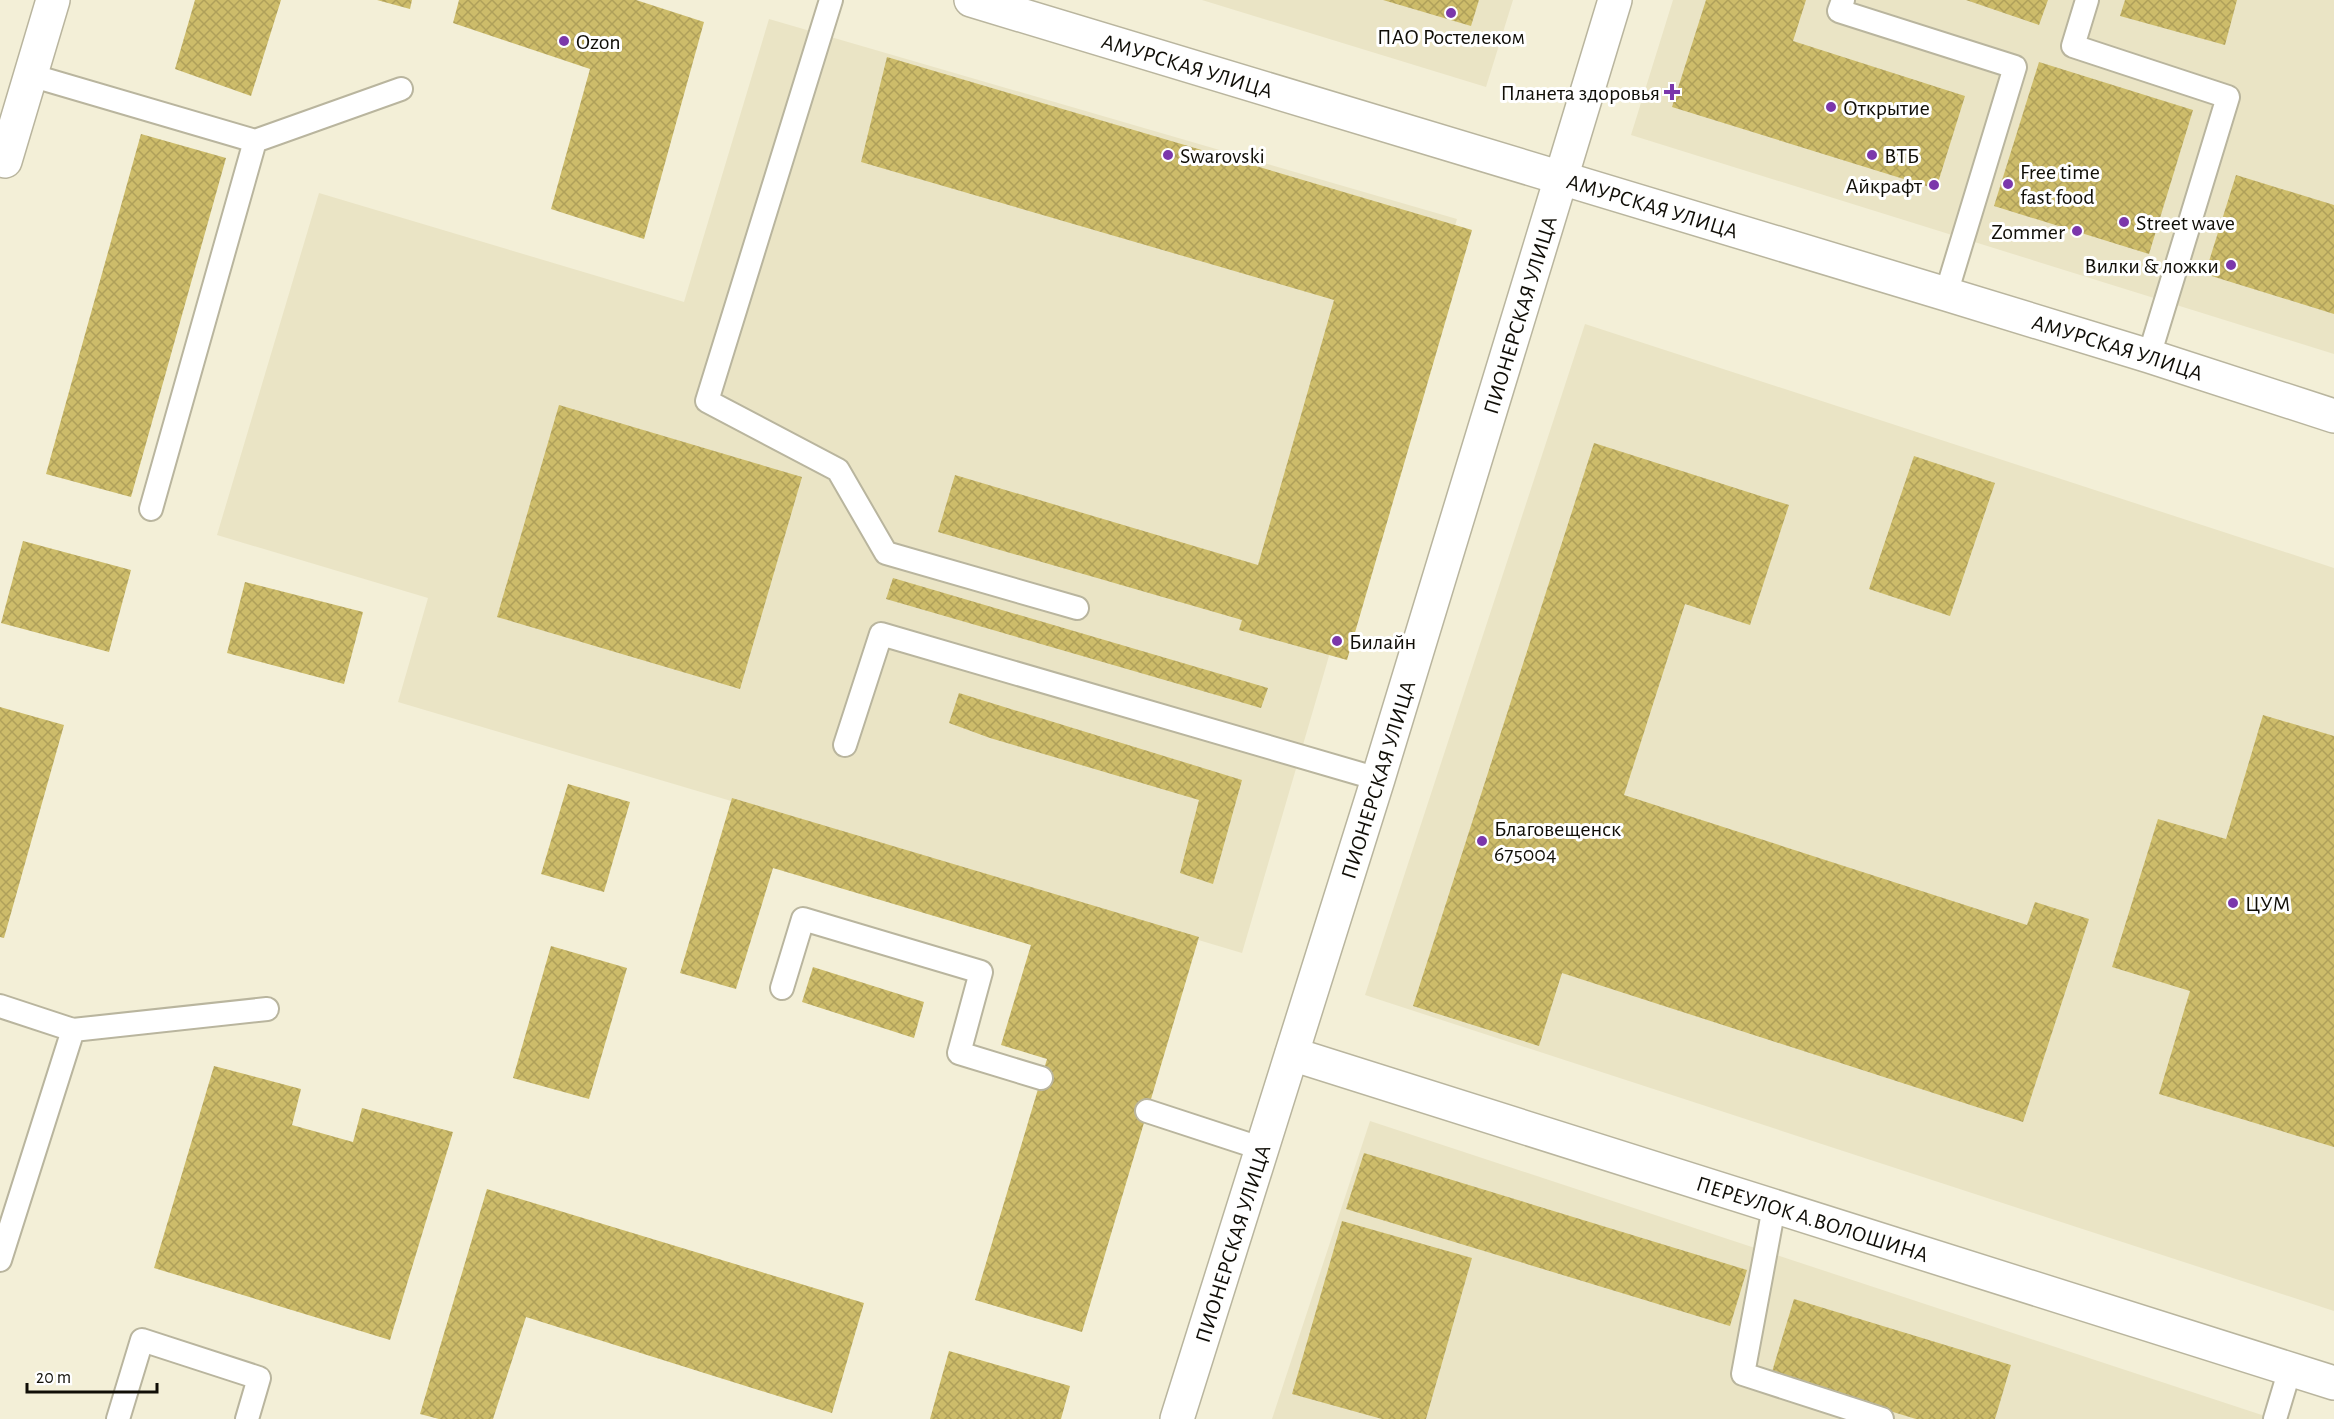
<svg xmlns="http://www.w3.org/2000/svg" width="2334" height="1419" font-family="'Alegreya Sans',sans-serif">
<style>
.built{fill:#eae4c5}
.building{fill:url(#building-cross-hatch)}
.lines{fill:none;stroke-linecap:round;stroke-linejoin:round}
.service-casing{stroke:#b9b59e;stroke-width:26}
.minor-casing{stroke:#b9b59e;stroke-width:36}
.tertiary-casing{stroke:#b9b59e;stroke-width:36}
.service{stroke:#fff;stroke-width:22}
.minor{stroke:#fff;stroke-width:33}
.tertiary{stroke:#fff;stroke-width:33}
.poi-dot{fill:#7b37ab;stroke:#fff;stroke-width:2}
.labels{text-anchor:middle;stroke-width:6;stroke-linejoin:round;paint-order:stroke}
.poi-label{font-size:22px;fill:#100e07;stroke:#fff;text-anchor:start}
.street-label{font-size:22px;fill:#100e07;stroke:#fff}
</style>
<defs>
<pattern id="building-cross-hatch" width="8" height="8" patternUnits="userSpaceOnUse" patternTransform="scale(1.5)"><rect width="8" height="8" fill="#cdbc6a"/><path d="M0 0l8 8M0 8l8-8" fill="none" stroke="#afa05a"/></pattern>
</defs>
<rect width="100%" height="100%" fill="#f3efd7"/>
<path class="built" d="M1202 0H1513L1486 87Z
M1673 0H2334V354L1631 135Z
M769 19 1457 219 1242 953 398 702 428 598 217 535 319 193 684 302Z
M1585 324 2334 568V1311L1365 995Z
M1370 1121 2274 1419H1272Z"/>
<path class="building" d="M195 0H281L251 96 175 69Z
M377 0H412L410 9Z
M459 0H636L704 22 644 239 551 209 590 69 453 23Z
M1383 0H1479L1471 26Z
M1706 0H1806L1793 41 1965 96 1936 189 1672 107Z
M1966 0H2048L2039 25Z
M2125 0H2237L2225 45 2120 16Z
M887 57 1472 230 1347 660 1239 630 1242 620 938 532 955 475 1258 565 1334 300 861 162Z
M2039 62 2193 110 2149 254 1994 206Z
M141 134 226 158 131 497 46 474Z
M2236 175 2334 205V314L2205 274Z
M559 405 802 477 740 689 497 617Z
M1594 443 1789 505 1750 625 1685 604 1624 795 2027 925 2035 902 2089 919 2023 1122 1562 973 1539 1046 1413 1006Z
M1914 456 1995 483 1950 616 1869 589Z
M23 541 131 570 109 652 1 623Z
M893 578 1268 688 1261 708 886 599Z
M245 582 363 612 344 684 227 653Z
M959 693 1242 780 1213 884 1180 873 1199 800 990 738 949 723Z
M0 707 64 725 4 938 0 937Z
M2263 715 2334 736V1147L2159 1094 2190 991 2112 967 2158 819 2226 839Z
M568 784 630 802 604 892 541 874Z
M732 798 1199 937 1082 1332 975 1300 1047 1059 1001 1045 1031 945 773 868 736 989 680 973Z
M551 946 627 968 589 1099 513 1078Z
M813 967 924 1002 914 1038 802 1002Z
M214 1066 301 1089 292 1125 353 1142 362 1108 453 1132 390 1340 154 1268Z
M1364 1153 1747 1270 1730 1326 1346 1209Z
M487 1189 864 1303 832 1413 526 1317 493 1419H439L420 1414Z
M1342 1221 1472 1258 1426 1419H1382L1292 1394Z
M1794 1299 2011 1365 1995 1419H1916L1771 1375Z
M949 1351 1070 1386 1061 1419H930Z"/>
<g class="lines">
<defs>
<path id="service" d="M831 0 707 401 838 470 886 553 1077 608
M1843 0 1839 11 2015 67 1946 294
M2087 0 2073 46 2228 97 2149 356
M30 75 255 141 401 89
M151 509 255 141
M845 745 881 634 1378 779
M782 988 803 919 981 972 959 1053 1041 1078
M0 1006 73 1030 0 1260
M73 1030 267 1009
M1147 1111 1263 1149
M1774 1207 1743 1374 1882 1419
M118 1419 142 1340 259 1378 247 1419
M2275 1419 2290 1369"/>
<g id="minor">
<path id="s1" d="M1292 1054 2334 1383"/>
<path id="s2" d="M1177 1419 1378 779 1561 178"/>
</g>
<g id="tertiary">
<path id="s3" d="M971 0 1946 294 2149 356 2334 416"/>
<path d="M5 161 53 0"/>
<path d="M1561 178 1615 0"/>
</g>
</defs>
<use href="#service" class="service-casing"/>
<use href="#minor" class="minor-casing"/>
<use href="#tertiary" class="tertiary-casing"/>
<use href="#service" class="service"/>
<use href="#minor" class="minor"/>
<use href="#tertiary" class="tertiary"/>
</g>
<g class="poi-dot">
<circle cx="1451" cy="13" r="6"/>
<circle cx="564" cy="41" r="6"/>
<path d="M1669 83h6v6h6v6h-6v6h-6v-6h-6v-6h6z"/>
<circle cx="1831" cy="107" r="6"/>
<circle cx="1168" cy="155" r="6"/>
<circle cx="1872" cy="155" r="6"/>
<circle cx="2008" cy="184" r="6"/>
<circle cx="1934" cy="185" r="6"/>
<circle cx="2124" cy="222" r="6"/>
<circle cx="2077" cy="231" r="6"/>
<circle cx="2231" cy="265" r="6"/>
<circle cx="1337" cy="641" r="6"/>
<circle cx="1482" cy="841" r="6"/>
<circle cx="2233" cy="903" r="6"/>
</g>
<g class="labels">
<g class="poi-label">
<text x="1451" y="44" text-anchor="middle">ПАО Ростелеком</text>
<text x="576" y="49">Ozon</text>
<text x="1660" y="100" text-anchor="end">Планета здоровья</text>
<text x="1843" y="115">Открытие</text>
<text x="1180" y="163">Swarovski</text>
<text x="1884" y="163">ВТБ</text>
<text x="2020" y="179">Free time<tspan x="2020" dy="25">fast food</tspan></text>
<text x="1922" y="193" text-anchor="end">Айкрафт</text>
<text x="2136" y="230">Street wave</text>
<text x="2065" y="239" text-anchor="end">Zommer</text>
<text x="2219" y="273" text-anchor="end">Вилки &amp; ложки</text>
<text x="1349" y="649">Билайн</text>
<text x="1494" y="836">Благовещенск<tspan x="1494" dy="25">675004</tspan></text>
<text x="2245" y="911">ЦУМ</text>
</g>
<g class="street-label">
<text dy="8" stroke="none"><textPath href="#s3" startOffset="226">АМУРСКАЯ УЛИЦА</textPath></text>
<text dy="8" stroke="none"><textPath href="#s3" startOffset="712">АМУРСКАЯ УЛИЦА</textPath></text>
<text dy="8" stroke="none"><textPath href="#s2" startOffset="1156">ПИОНЕРСКАЯ УЛИЦА</textPath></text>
<text dy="8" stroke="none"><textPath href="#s3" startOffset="1198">АМУРСКАЯ УЛИЦА</textPath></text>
<text dy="8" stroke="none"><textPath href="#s2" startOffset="670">ПИОНЕРСКАЯ УЛИЦА</textPath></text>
<text dy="8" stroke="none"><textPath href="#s1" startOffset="546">ПЕРЕУЛОК А.ВОЛОШИНА</textPath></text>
<text dy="8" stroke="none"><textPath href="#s2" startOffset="184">ПИОНЕРСКАЯ УЛИЦА</textPath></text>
</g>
</g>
<path d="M27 1383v9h130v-9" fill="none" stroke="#100e07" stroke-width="3"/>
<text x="36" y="1383" font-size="18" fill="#100e07" stroke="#ffffff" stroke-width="4.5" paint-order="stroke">20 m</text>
</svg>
